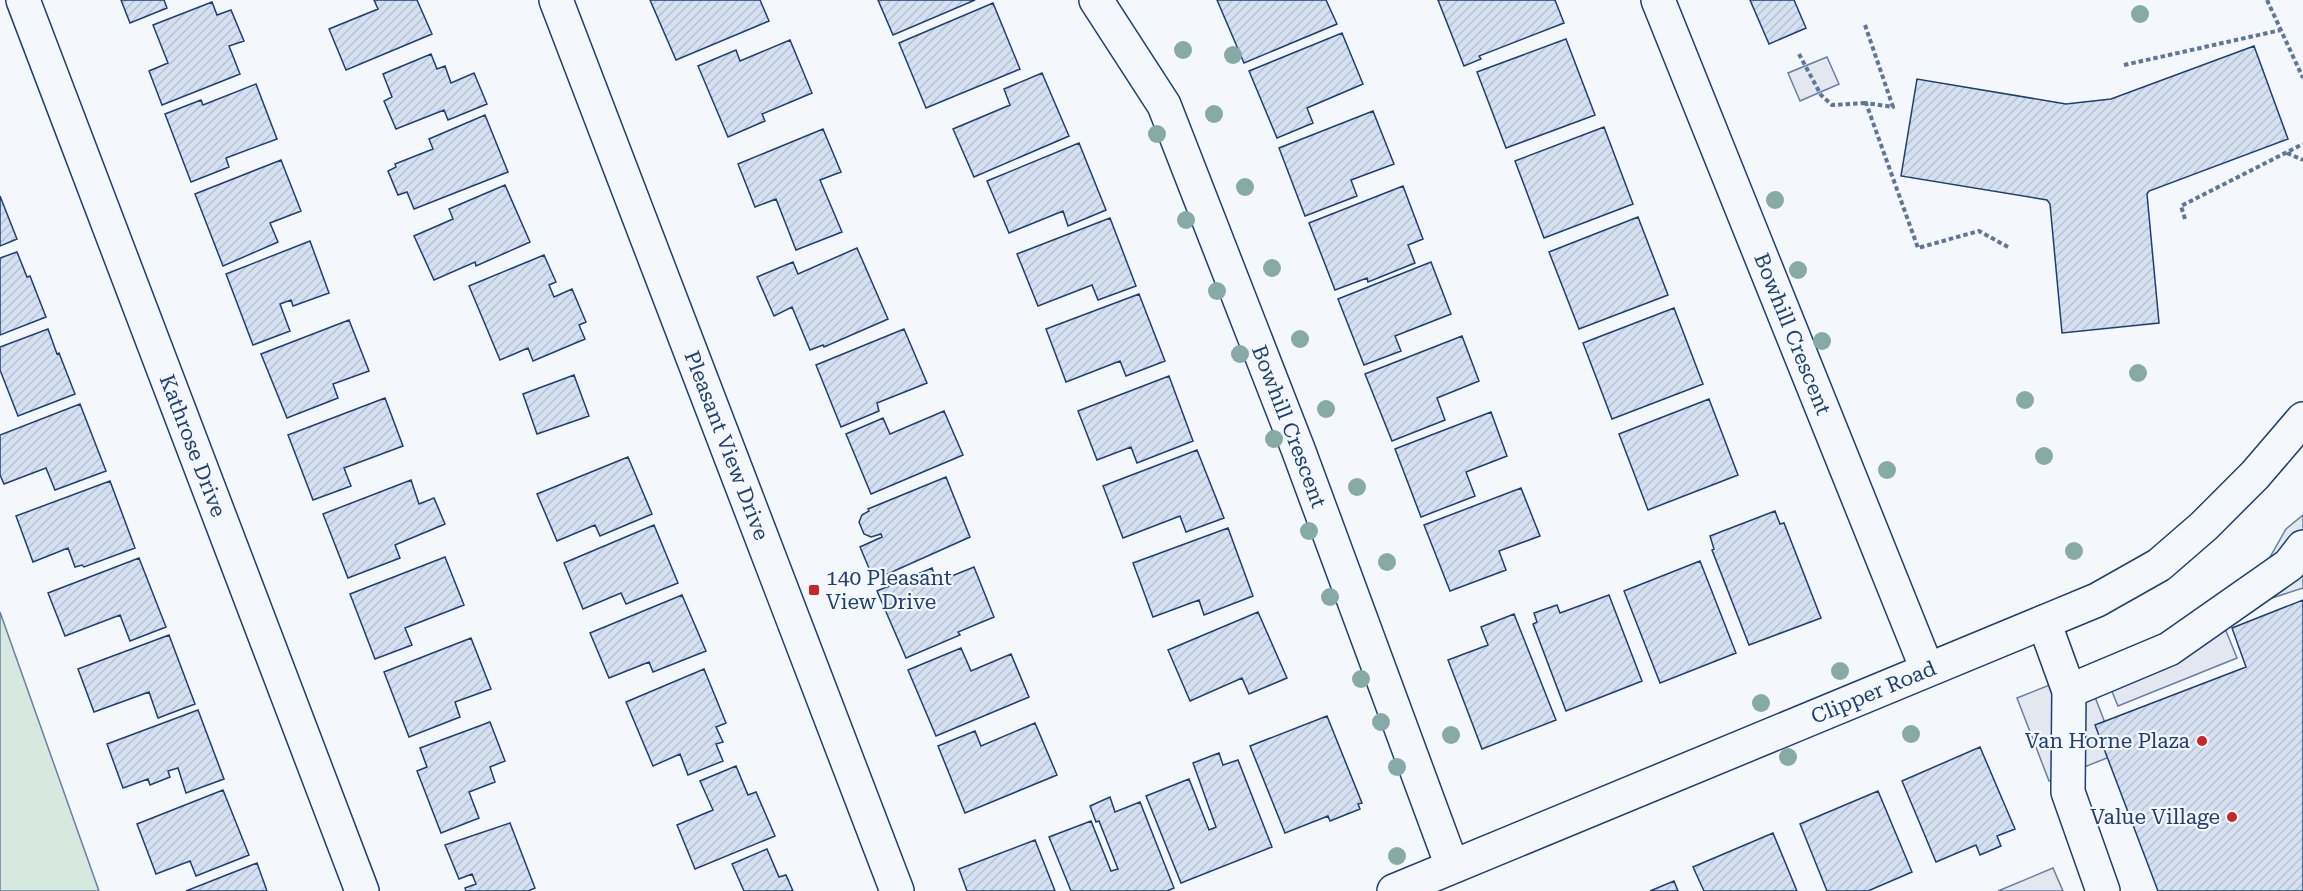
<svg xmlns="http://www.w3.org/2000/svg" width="2303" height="891" font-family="'Roboto Serif',serif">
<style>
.green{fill:#d7e8df;stroke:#687fa3;stroke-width:1.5}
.parking{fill:#e3e8f0;stroke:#687fa3;stroke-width:1.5}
.building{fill:url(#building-hatch);stroke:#1d3f73;stroke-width:1.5}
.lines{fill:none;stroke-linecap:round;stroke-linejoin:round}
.minor-casing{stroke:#1d3f73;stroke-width:36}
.path{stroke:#5e769c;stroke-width:4;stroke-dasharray:4.5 3;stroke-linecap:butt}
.minor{stroke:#f4f7fb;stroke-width:33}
.tree{fill:#86aba6}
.poi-dot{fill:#c62828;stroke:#f4f7fb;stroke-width:2}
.labels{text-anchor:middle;stroke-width:4.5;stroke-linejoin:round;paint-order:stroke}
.street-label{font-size:21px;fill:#1d3f73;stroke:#f4f7fb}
.poi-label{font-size:21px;fill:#1d3f73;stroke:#f4f7fb;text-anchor:end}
</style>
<defs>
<pattern id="building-hatch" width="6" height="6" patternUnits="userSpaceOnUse" patternTransform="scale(1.5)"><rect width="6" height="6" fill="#d5e0f0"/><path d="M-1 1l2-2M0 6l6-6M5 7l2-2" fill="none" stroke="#b6c1d1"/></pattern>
</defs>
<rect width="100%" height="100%" fill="#f4f7fb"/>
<path class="green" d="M0 612 99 891H0Z"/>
<path class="parking" d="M1827 57 1839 84 1800 101 1788 73Z
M2303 515V588L2241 608 2286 529Z
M2220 616 2237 658 2118 706 2101 665Z
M2085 671 2117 754 2049 781 2017 698Z
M2053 868 2063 891H1998Z"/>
<path class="building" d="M121 0H164L167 8 130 23Z
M374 0H417L432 34 346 70 329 29 378 9Z
M650 0H760L769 21 676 60Z
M878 0H975L893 35Z
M1217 0H1326L1337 24 1244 63Z
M1438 0H1555L1564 23 1479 56 1481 59 1464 66Z
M1750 0H1794L1806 28 1769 44Z
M212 2 217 15 231 10 244 41 229 46 240 74 162 105 149 71 168 63 153 25Z
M993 3 1020 69 926 108 899 43Z
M1342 33 1363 84 1307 108 1313 123 1277 138 1249 71Z
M1566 39 1595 115 1506 148 1477 72Z
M790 40 812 93 762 114 765 121 728 137 698 66 736 50 740 61Z
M2254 46 2288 139 2149 191 2147 194 2159 323 2062 333 2050 204 2047 200 1901 176 1917 79 2066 104 2111 99Z
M431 54 437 69 445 66 451 83 474 73 487 104 448 120 444 110 396 129 384 101 392 97 383 74Z
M1042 73 1069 136 974 177 953 129 1010 105 1004 89Z
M256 84 277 139 226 158 229 167 191 182 165 114 201 100 203 105Z
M1373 111 1394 164 1351 180 1357 196 1305 216 1279 148Z
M485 115 508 172 414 209 407 192 398 195 388 171 396 167 395 164 433 149 429 139Z
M1604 127 1633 204 1544 238 1515 161Z
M823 129 841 172 820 180 842 232 796 250 776 199 755 207 738 164Z
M1079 143 1106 210 1068 226 1063 211 1009 233 987 181Z
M281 160 301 211 270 223 278 242 223 266 195 194Z
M505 185 530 242 476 266 475 262 434 280 414 236 453 219 449 209Z
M1403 186 1423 239 1408 245 1415 263 1368 282 1367 278 1335 290 1309 223Z
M0 196 17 239 0 246Z
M1638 217 1668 295 1579 329 1549 252Z
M1110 218 1136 286 1098 300 1092 285 1038 306 1017 254Z
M310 241 329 293 293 306 291 300 280 304 290 331 253 345 226 274Z
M857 248 888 319 824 347 823 345 810 350 792 307 774 316 757 277 793 262 798 274Z
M17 252 27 277 30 276 46 317 0 335V258Z
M544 255 556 282 549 285 554 297 572 289 586 322 579 325 585 339 533 361 528 348 500 360 469 286Z
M1431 262 1451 314 1395 336 1401 351 1364 365 1338 299Z
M1139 294 1165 361 1126 376 1120 361 1066 382 1046 329Z
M1674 308 1703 384 1612 419 1583 343Z
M349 320 369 371 333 384 338 398 287 418 261 354Z
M48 329 57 354 59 353 75 394 18 416 0 370V347Z
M904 329 927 383 877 403 879 411 841 427 816 365Z
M1462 336 1479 381 1437 398 1445 420 1392 441 1365 374Z
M574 375 589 416 537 434 523 394Z
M1169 376 1193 441 1137 463 1131 447 1097 460 1078 411Z
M385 398 403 446 344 468 351 486 313 500 288 435Z
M1709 399 1738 475 1648 510 1619 434Z
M80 404 106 471 55 490 46 468 4 484 0 475V435Z
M944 411 963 455 871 494 846 434 883 418 890 434Z
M1491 412 1507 456 1466 472 1475 496 1421 517 1395 449Z
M1197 450 1224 518 1186 532 1180 516 1123 538 1103 486Z
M628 457 652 514 600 536 595 525 557 541 537 494Z
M946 477 970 537 874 580 860 547 882 537 881 534 871 537 864 534 859 522 862 515 869 511 868 509Z
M411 480 419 504 434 498 445 524 395 545 400 558 348 578 323 514Z
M110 481 135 548 84 567 82 565 75 567 68 548 33 562 16 516Z
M1521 488 1540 536 1499 551 1506 570 1450 591 1424 525Z
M1775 511 1780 524 1784 523 1821 618 1749 645 1712 550 1714 549 1710 536Z
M654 525 678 583 626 604 621 593 583 609 564 563Z
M1228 528 1253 596 1204 615 1199 600 1153 617 1133 563Z
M445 557 464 605 405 628 412 645 375 659 350 594Z
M139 558 166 627 130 641 120 615 65 636 48 593Z
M1700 561 1736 653 1660 683 1624 591Z
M974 567 994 617 958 632 960 635 906 658 877 591 932 568 937 582Z
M682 595 706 651 653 672 649 662 609 678 590 633Z
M1609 595 1642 681 1566 711 1533 624 1537 622 1534 613 1557 605 1560 613Z
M2303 600V891H2158L2095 725 2246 667 2232 628Z
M1258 612 1287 678 1249 694 1242 678 1190 701 1168 650Z
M1514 614 1556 720 1482 749 1448 660 1488 645 1481 627Z
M169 635 195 704 158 718 149 692 94 712 78 669Z
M471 638 491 689 455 702 460 717 409 737 384 672Z
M961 648 971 671 1011 654 1029 697 936 736 908 670Z
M704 669 726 723 716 727 723 742 716 744 723 761 688 775 680 754 653 766 626 702Z
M198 710 224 779 186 793 178 768 168 771 170 777 150 785 148 779 123 788 107 744Z
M1327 716 1362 803 1358 804 1360 809 1330 821 1328 816 1285 833 1250 746Z
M490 722 505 761 490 767 495 782 469 792 479 818 441 833 417 771 427 767 420 748Z
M1035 723 1057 775 965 813 938 746 975 731 981 746Z
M1980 747 2015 829 1997 836 2001 846 1980 855 1976 845 1936 862 1902 781Z
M1219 753 1223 765 1238 760 1272 847 1181 883 1146 796 1189 779 1209 830 1216 827 1193 763Z
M736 766 748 795 756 792 775 836 695 869 677 825 713 810 700 781Z
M223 790 249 855 196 876 190 861 156 874 137 824Z
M1878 791 1912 872 1868 891H1827L1800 824Z
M1110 797 1115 812 1140 802 1174 888 1167 891H1071L1049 837 1091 821 1111 871 1118 869 1099 821 1096 822 1090 806Z
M510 823 535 888 528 891H466L465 888 476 884 472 874 459 879 445 845Z
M1773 833 1797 891H1704L1693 867Z
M1035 840 1055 891H967L959 869Z
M767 849 779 877 786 875 793 891H744L732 864Z
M257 863 267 891H186Z
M1674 881 1678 891H1650Z"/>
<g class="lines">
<defs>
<g id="minor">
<path id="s1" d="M23 0 362 891"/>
<path id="s2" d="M556 0 897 891"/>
<path id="s3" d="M1096 0 1164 105 1298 449 1452 866"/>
<path id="s4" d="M1658 0 1927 669"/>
<path d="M2044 622 2069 691 2068 792 2103 891"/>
<path d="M2069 691 2169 649 2289 565 2303 547"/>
<path id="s5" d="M1394 891 2097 600 2159 565 2204 526 2255 475 2303 419"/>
</g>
</defs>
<use href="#minor" class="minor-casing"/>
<path class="path" d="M2267 0 2303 78
M1865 25 1893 107 1866 103 1918 248 1979 231 2008 247
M1799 54 1821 95 1832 105 1866 103
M2124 65 2281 30
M2287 153 2303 160
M2185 219 2181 206 2303 144"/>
<use href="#minor" class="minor"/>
</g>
<g class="tree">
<circle cx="2140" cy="14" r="9"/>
<circle cx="1183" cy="50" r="9"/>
<circle cx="1233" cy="55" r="9"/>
<circle cx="1214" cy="114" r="9"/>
<circle cx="1157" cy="134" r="9"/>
<circle cx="1245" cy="187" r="9"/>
<circle cx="1775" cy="200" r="9"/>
<circle cx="1186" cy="220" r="9"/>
<circle cx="1272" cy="268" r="9"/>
<circle cx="1798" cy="270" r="9"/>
<circle cx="1217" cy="291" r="9"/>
<circle cx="1300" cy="339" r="9"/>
<circle cx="1822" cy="341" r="9"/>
<circle cx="1240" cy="354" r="9"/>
<circle cx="2138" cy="373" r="9"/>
<circle cx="2025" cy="400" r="9"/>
<circle cx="1326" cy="409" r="9"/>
<circle cx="1274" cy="439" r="9"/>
<circle cx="2044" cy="456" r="9"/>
<circle cx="1887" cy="470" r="9"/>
<circle cx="1357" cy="487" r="9"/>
<circle cx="1309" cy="531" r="9"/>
<circle cx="2074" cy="551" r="9"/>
<circle cx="1387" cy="562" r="9"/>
<circle cx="1330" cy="597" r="9"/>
<circle cx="1840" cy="671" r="9"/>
<circle cx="1361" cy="679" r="9"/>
<circle cx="1761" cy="703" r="9"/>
<circle cx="1381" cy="722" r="9"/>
<circle cx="1911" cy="734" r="9"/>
<circle cx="1451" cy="735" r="9"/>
<circle cx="1788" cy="757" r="9"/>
<circle cx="1397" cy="767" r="9"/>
<circle cx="1397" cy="856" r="9"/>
</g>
<g class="poi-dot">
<rect x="808" y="584" width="12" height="12" rx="3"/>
<circle cx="2202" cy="741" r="6"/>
<circle cx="2232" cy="817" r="6"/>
</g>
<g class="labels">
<g class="street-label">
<text dy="7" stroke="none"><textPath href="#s4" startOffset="360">Bowhill Crescent</textPath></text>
<text dy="7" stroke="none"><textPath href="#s3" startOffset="470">Bowhill Crescent</textPath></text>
<text dy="7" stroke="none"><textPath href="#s1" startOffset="477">Kathrose Drive</textPath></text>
<text dy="7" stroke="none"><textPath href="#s2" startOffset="477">Pleasant View Drive</textPath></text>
<text dy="7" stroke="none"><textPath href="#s5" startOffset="519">Clipper Road</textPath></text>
</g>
<g class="poi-label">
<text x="826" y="585" text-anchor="start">140 Pleasant<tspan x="826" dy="24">View Drive</tspan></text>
<text x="2190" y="748">Van Horne Plaza</text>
<text x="2220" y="824">Value Village</text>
</g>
</g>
</svg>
